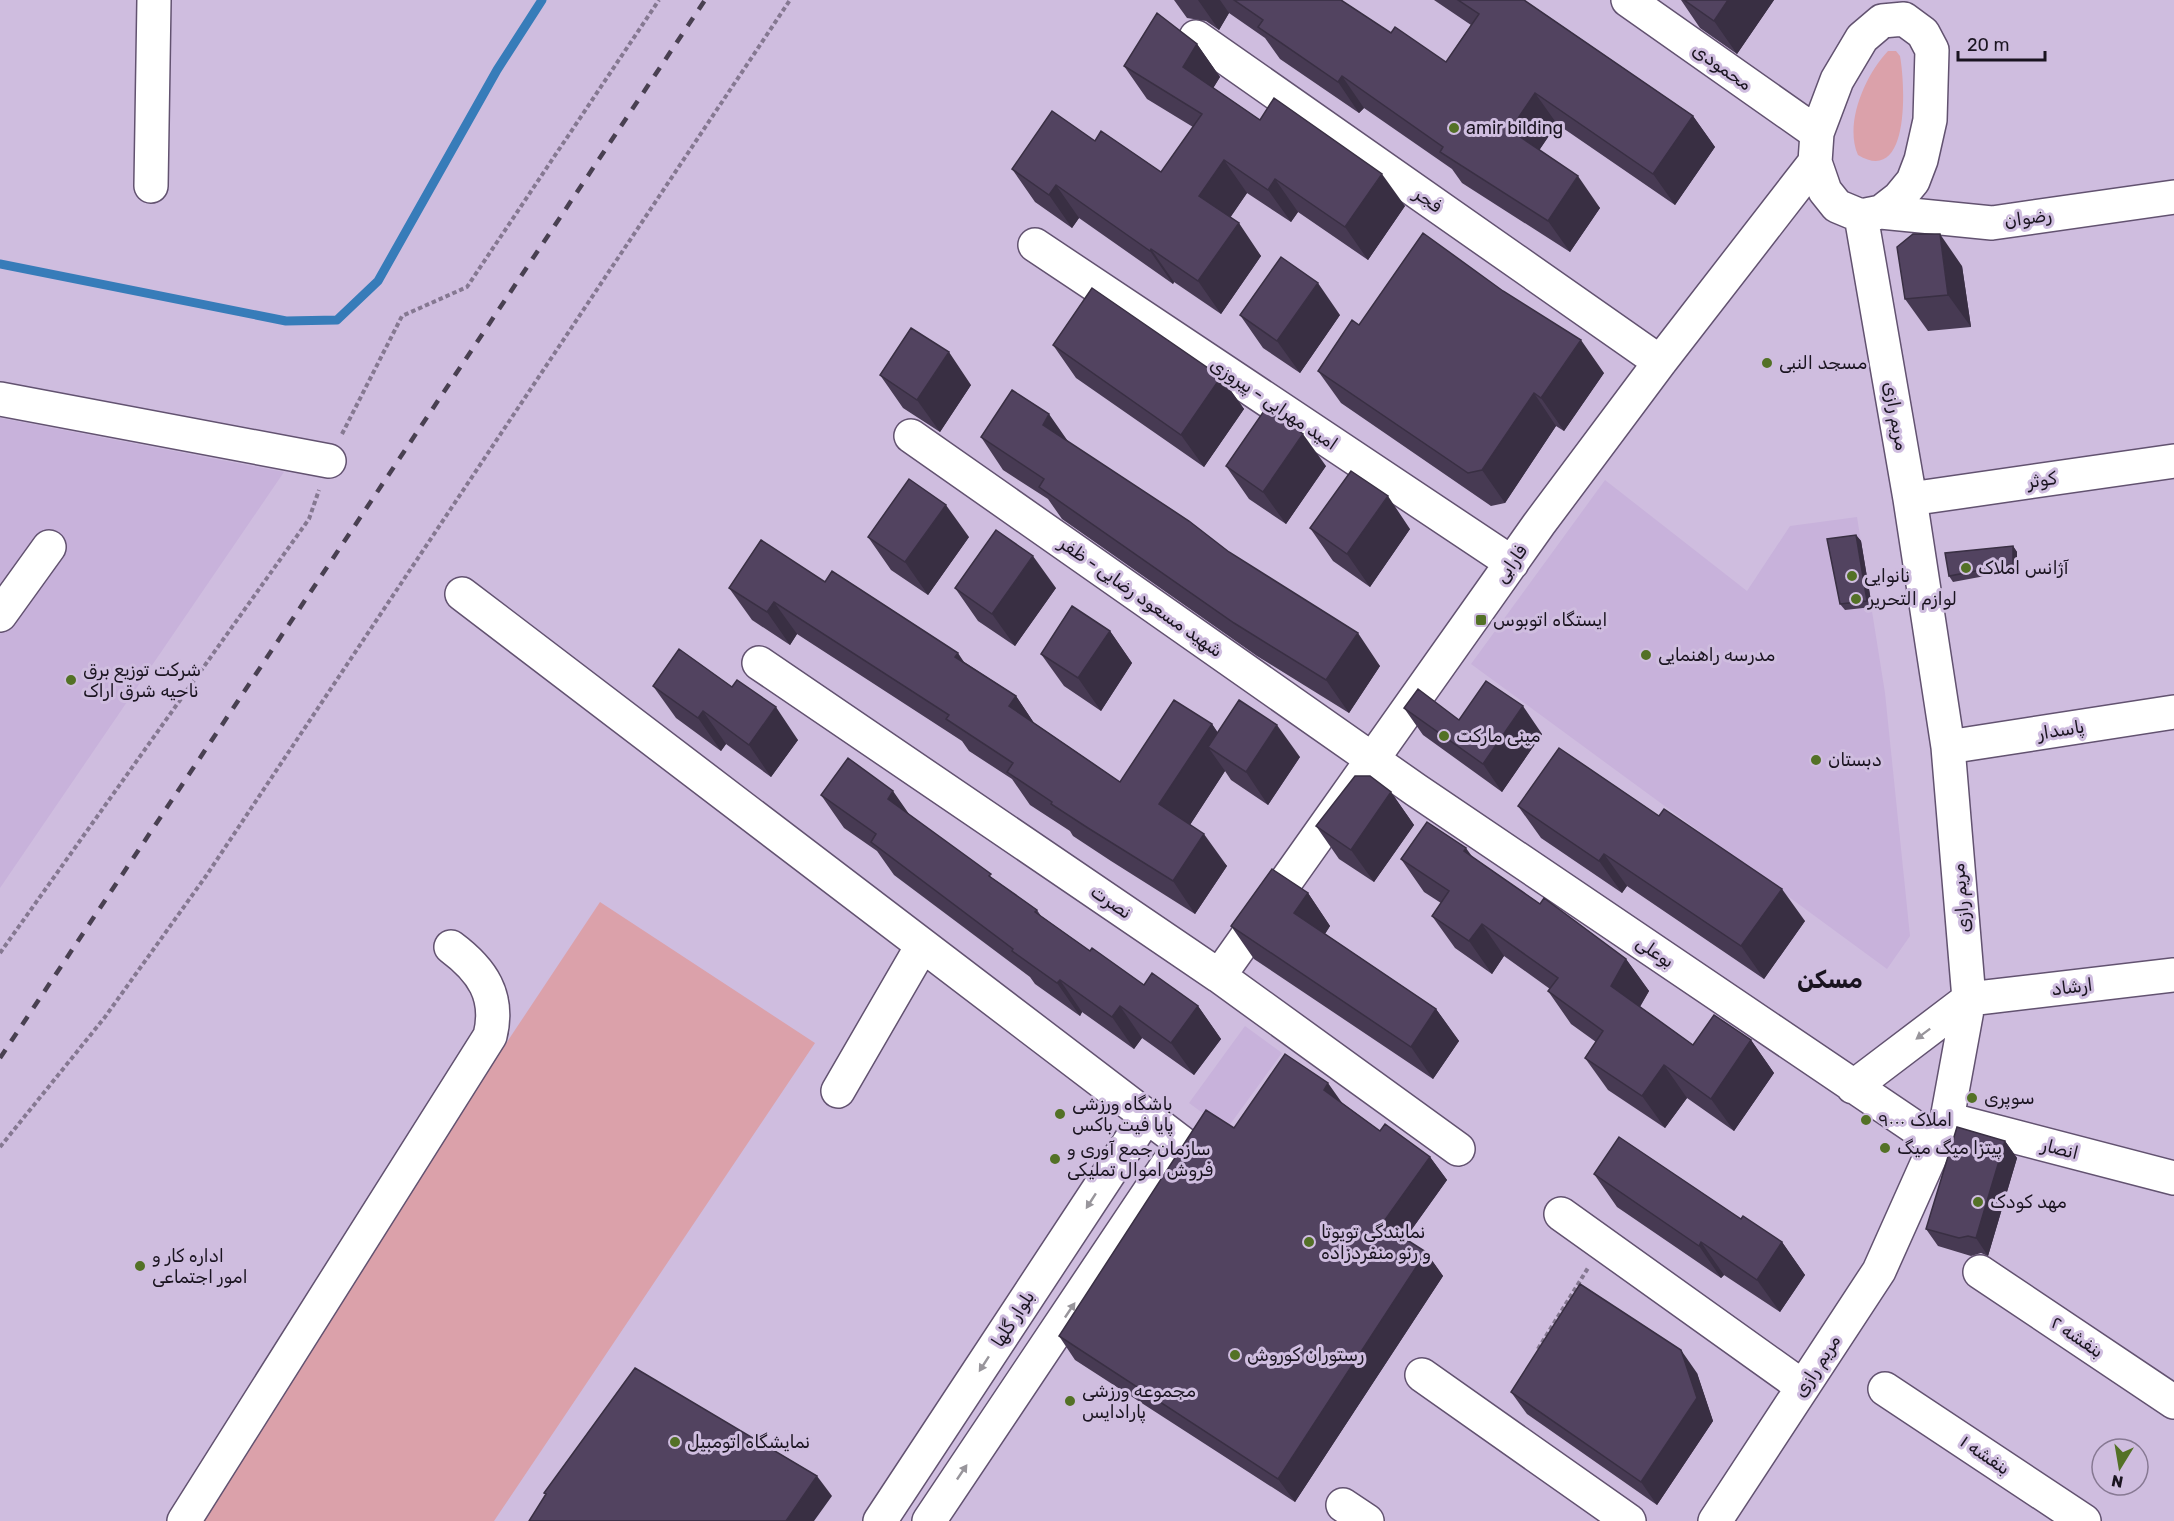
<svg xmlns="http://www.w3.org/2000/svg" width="2174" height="1521" font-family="Rubik,Cairo,sans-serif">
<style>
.built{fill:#c8b2db}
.green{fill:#dba1aa}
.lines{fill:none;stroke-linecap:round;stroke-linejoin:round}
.stream{stroke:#377cb9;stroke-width:9}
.minor-casing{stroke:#625270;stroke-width:36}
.path{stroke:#857891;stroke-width:4;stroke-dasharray:4.5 3;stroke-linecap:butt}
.minor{stroke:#fff;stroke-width:33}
.rail{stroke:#494051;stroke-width:4.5;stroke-dasharray:10 10;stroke-linecap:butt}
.wall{fill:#473a53}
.shaded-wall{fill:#392f43}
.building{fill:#524360;stroke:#392f43;stroke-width:1.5}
.oneway{fill:#98959b}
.poi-dot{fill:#537126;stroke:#cfbddf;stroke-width:2}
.labels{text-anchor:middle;stroke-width:6;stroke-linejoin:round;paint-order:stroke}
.street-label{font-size:18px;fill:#1a1420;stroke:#cfbddf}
.poi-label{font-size:18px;fill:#1a1420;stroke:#cfbddf;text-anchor:start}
.district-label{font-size:24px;font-weight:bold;fill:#1a1420;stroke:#cfbddf}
</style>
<rect width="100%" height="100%" fill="#cfbddf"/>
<path class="built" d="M0 418 284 472 0 888Z
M1605 480 1747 591 1790 526 1857 517 1885 693 1910 936 1887 969 1471 664Z
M1245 1026 1282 1053 1226 1130 1189 1103Z"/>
<path class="green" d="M1888 51H1896L1900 56C1905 82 1911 187 1858 155 1844 124 1865 75 1888 51Z
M600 902 815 1043 494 1521H189Z"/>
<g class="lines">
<path class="stream" d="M0 264 286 321 337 320 378 281 497 70 542 0"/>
<defs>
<path id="minor" d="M1628 0 1817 133
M1904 19 1923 33 1932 50 1930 120 1921 160 1913 181 1899 198 1881 212 1861 216 1837 206 1825 191 1815 162 1817 133 1837 80 1862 38 1882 21Z
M1196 37 1660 362
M151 186 154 0
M1881 212 1992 223 2174 197
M1035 245 1512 563
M0 399 329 461
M911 436 1416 790 1938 1143
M1910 499 2174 461
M462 594 1182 1143 929 1521
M0 615 49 547
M759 663 1219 976 1458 1149
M1948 747 2174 712
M1219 976 1539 524 1660 362 1815 162
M1853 1087 1969 999 2174 975
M838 1091 922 946
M1947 1119 2174 1178
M1561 1214 1803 1387
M1980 1272 2174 1402
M1422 1375 1629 1521
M1885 1389 2084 1521
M1343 1505 1367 1521
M184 1521 490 1036C500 996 482 970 451 947
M880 1521 1146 1117
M1715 1521 1879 1271 1947 1119 1969 999 1948 747 1910 499 1861 216"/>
</defs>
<use href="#minor" class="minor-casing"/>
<path class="path" d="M342 434 402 316 467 287 659 0
M0 953 309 519 319 490
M0 1147 105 1017 206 876 790 0
M1538 1349 1588 1268"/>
<use href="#minor" class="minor"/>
<path class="rail" d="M0 1058 705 0"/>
</g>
<path class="wall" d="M1174 0H1341L1391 33 1446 62 1471 25 1434 0H1524L1693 116 1715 147 1675 205 1557 124 1539 150 1600 208 1570 252 1462 183 1452 169 1364 108 1359 113 1280 59 1265 38 1229 13 1219 30 1206 21 1187 18Z
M1681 0H1774L1737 54 1700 28Z
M1197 44 1220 77 1213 88 1260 120 1405 206 1368 260 1298 212 1291 222 1247 193 1230 218 1261 256 1221 314 1174 282 1173 284 1079 218 1072 228 1035 202 1012 169 1095 141 1161 172 1193 127 1147 99 1124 66Z
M1962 266 1971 327 1928 331 1905 299Z
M1240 315H1340L1300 373 1263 348Z
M1359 325 1604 373 1564 431 1556 426 1505 503 1491 506 1341 403 1318 371Z
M1053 345 1221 377 1244 409 1204 467 1076 378Z
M880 375 971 385 940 432 903 408Z
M981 437 1068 442 1380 666 1349 713 1257 656 1062 519 1048 499 1003 470Z
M1226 466H1326L1286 524 1249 499Z
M1310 528 1410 529 1370 587 1333 561Z
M1856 535 1861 541 1872 607 1845 610 1840 604Z
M868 537H969L928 595 891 570Z
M2013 546 2017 552V570L1953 582 1949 576Z
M825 582 964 662 1016 696 1034 723 1120 782 1212 724 1218 733 1300 757 1268 805 1231 780 1225 771 1190 825 1227 866 1195 914 1111 861 1073 836 1070 831 1030 805 1012 779 969 751 962 741 797 634 790 645 752 620 729 588Z
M955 588H1056L1015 646 978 621Z
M1110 631 1132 663 1101 711 1064 686 1041 654Z
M653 686 798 740 771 777 726 744 721 751 676 718Z
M1404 708 1459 720 1542 734 1502 792 1423 735Z
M1391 792 1414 825 1374 882 1339 859 1316 826Z
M821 795 911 816 995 880 1037 910 1041 916 1090 951 1144 985 1198 1006 1221 1039 1194 1075 1142 1038 1134 1049 1082 1012 1080 1016 1035 984 1030 977 894 875 877 851 844 828Z
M1518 806 1805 921 1764 979 1627 886 1622 893 1541 838Z
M1474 858 1540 904 1626 959 1649 991 1640 1007 1693 1045 1751 1040 1774 1073 1734 1131 1687 1098 1665 1128 1608 1090 1585 1058 1596 1042 1571 1024 1548 991 1550 989 1504 956 1492 974 1455 948 1432 916 1441 903 1424 892 1401 859Z
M1308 893 1330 926 1325 934 1436 1009 1459 1041 1433 1079 1254 959 1231 926Z
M1342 1103 1380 1131 1430 1157 1447 1180 1405 1239 1426 1252 1443 1276 1295 1502 1075 1360 1059 1336 1234 1128Z
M2005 1141 2017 1158 1988 1256 1981 1253 1971 1256 1938 1246 1926 1229Z
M1594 1174 1741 1219 1782 1242 1805 1275 1780 1312 1724 1275 1721 1278 1617 1207Z
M1697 1373 1713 1421 1657 1505 1527 1414 1511 1392Z"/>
<path class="shaded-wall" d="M1198 0H1220L1229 13 1219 30Z
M1728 0H1774L1737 54 1714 21Z
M1197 44 1220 77 1206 100 1183 67Z
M1342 76 1364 108 1359 113 1338 82Z
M1535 93 1557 124 1532 161 1510 130Z
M1693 116 1715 147 1675 205 1653 174Z
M1224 160 1247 193 1222 229 1199 196Z
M1382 174 1405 206 1368 260 1345 227Z
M1578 176 1600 208 1570 252 1548 221Z
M1275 179 1298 212 1291 222 1268 190Z
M1056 185 1079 218 1072 228 1049 195Z
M1239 223 1261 256 1221 314 1198 281Z
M1940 234 1962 266 1971 327 1948 295Z
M1151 249 1174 282 1173 284 1150 251Z
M1318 283 1340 315 1300 373 1277 341Z
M1581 340 1604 373 1564 431 1541 398Z
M949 352 971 385 940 432 917 400Z
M1221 377 1244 409 1204 467 1181 435Z
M1534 393 1556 426 1505 503 1482 470Z
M1049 414 1072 447 1043 425Z
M1303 434 1326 466 1286 524 1263 492Z
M1388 496 1410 529 1370 587 1347 554Z
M946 505 969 537 928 595 905 562Z
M1856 535 1861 541 1872 607 1867 601Z
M2013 546 2017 552V570L2013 564Z
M1033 556 1056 588 1015 646 992 614Z
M774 602 797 634 790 645 767 612Z
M1110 631 1132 663 1101 711 1078 678Z
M1358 633 1380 666 1349 713 1326 680Z
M958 653 980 686 955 657Z
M1016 696 1038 729 1009 706Z
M1523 706 1542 734 1502 792 1483 764Z
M776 707 798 740 771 777 749 745Z
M703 711 726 744 721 751 698 718Z
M1212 724 1234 757 1208 747 1225 771 1182 837 1159 804Z
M1277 725 1300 757 1268 805 1246 772Z
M893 791 916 824 888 799Z
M1391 792 1414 825 1374 882 1351 850Z
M1204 834 1227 866 1195 914 1173 881Z
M1466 848 1489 880 1464 851Z
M1604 854 1627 886 1622 893 1599 861Z
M1782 889 1805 921 1764 979 1741 946Z
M1308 893 1330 926 1317 946 1294 913Z
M1482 924 1504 956 1492 974 1469 941Z
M1626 959 1649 991 1633 1018 1611 986Z
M1060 980 1082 1012 1080 1016 1057 983Z
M1120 1006 1142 1038 1134 1049 1112 1017Z
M1198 1006 1221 1039 1194 1075 1171 1043Z
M1436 1009 1459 1041 1433 1079 1411 1047Z
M1751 1040 1774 1073 1734 1131 1711 1099Z
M1664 1065 1687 1098 1665 1128 1642 1096Z
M1328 1083 1345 1107 1324 1090Z
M2005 1141 2017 1158 1988 1256 1976 1238Z
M1430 1157 1447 1180 1399 1247 1382 1224Z
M1701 1242 1724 1275 1721 1278 1699 1246Z
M1782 1242 1805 1275 1780 1312 1757 1280Z
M1426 1252 1443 1276 1295 1502 1278 1479Z
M1681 1350 1697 1373 1713 1421 1657 1505 1641 1482Z
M817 1476 832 1496 814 1521H786Z"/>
<path class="building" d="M1234 0H1341L1391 33 1395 27 1446 62 1479 14 1458 0H1524L1693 116 1653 174 1535 93 1510 130 1578 176 1548 221 1440 152 1443 147 1342 76 1338 82 1258 27 1263 20Z
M1684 0H1728L1714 21Z
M1157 13 1197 44 1183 67 1260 120 1274 98 1382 174 1345 227 1275 179 1268 190 1224 160 1199 196 1239 223 1198 281 1151 249 1150 251 1056 185 1049 195 1012 169 1052 111 1095 141 1101 131 1161 172 1202 114 1124 66Z
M1423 233 1503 291 1581 340 1541 398 1534 393 1482 470 1468 473 1318 371 1352 320 1359 325Z
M1913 234H1940L1948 295 1905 299 1897 247Z
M1281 257 1318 283 1277 341 1240 315Z
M1092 288 1221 377 1181 435 1053 345Z
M911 328 949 352 917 400 880 375Z
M1012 390 1049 414 1043 425 1189 521 1229 552 1358 633 1326 680 1234 623 1039 487 1044 479 981 437Z
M1266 408 1303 434 1263 492 1226 466Z
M1351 471 1388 496 1347 554 1310 528Z
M909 479 946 505 905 562 868 537Z
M996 530 1033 556 992 614 955 588Z
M1856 535 1867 601 1840 604 1827 539Z
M761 540 825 582 832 571 958 653 955 657 1016 696 1009 706 1120 782 1174 700 1212 724 1159 804 1204 834 1173 881 1088 828 1051 804 1052 802 1007 772 1013 763 946 719 949 715 774 602 767 612 729 588Z
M2013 546V564L1949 576 1945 553Z
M1072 606 1110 631 1078 678 1041 654Z
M679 649 732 687 737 680 776 707 749 745 703 711 698 718 653 686Z
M1486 681 1523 706 1483 764 1404 708 1418 689 1459 720Z
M1239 700 1277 725 1246 772 1208 747Z
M1559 748 1659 816 1664 809 1782 889 1741 946 1604 854 1599 861 1518 806Z
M848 758 893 791 888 799 991 874 989 876 1037 910 1035 912 1090 951 1092 948 1144 985 1152 973 1198 1006 1171 1043 1120 1006 1112 1017 1060 980 1057 983 1012 951 1013 949 871 842 876 834 821 795Z
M1355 776H1370L1391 792 1351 850 1316 826Z
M1427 822 1466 848 1464 851 1540 904 1544 898 1626 959 1611 986 1693 1045 1714 1015 1751 1040 1711 1099 1664 1065 1642 1096 1585 1058 1603 1031 1548 991 1558 978 1482 924 1469 941 1432 916 1449 891 1401 859Z
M1272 869 1308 893 1294 913 1436 1009 1411 1047 1231 926Z
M1285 1054 1328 1083 1324 1090 1380 1131 1385 1124 1430 1157 1382 1224 1426 1252 1278 1479 1059 1336 1206 1110 1234 1128Z
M1957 1127 2005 1141 1976 1238 1968 1236 1959 1238 1926 1229Z
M1619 1137 1741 1219 1743 1216 1782 1242 1757 1280 1701 1242 1699 1246 1594 1174Z
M1580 1284 1681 1350 1697 1398 1641 1482 1511 1392Z
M635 1368 817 1476 786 1521H529L546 1494 544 1493Z"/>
<defs><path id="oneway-solid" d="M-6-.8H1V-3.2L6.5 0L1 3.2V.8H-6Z" transform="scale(1.5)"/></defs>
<g class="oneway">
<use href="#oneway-solid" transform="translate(1923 1034) rotate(143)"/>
<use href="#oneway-solid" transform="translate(1091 1201) rotate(123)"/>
<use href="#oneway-solid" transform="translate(1070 1310) rotate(-56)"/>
<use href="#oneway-solid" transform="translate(984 1364) rotate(123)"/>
<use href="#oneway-solid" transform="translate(962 1472) rotate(-56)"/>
</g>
<g class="poi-dot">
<circle cx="1454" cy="128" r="6"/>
<circle cx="1767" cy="363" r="6"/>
<circle cx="1966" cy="568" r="6"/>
<circle cx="1852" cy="576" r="6"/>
<circle cx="1856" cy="599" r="6"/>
<rect x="1475" y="614" width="12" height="12" rx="3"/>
<circle cx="1646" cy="655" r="6"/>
<circle cx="71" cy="680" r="6"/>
<circle cx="1444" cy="736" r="6"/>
<circle cx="1816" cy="760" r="6"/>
<circle cx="1972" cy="1098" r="6"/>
<circle cx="1060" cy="1114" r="6"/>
<circle cx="1866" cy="1120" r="6"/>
<circle cx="1885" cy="1148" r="6"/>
<circle cx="1055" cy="1159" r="6"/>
<circle cx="1978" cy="1202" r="6"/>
<circle cx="1309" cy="1242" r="6"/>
<circle cx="140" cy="1266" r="6"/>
<circle cx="1235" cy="1355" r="6"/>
<circle cx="1070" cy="1401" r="6"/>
<circle cx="675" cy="1442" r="6"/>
</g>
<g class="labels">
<g class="street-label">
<text transform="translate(1722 67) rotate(35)" y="6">محمودی</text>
<text transform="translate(1428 200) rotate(35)" y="6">فجر</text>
<text transform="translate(2028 218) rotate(-8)" y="6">رضوان</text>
<text transform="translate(1274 404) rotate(34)" y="6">امید مهرابی - پیروزی</text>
<text transform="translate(1896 416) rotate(80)" y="6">مریم رازی</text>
<text transform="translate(2042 480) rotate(-8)" y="6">کوثر</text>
<text transform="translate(1511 564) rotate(-55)" y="6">فارابی</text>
<text transform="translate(1141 597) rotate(35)" y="6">شهید مسعود رضایی - ظفر</text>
<text transform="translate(2061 730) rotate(-9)" y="6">پاسدار</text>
<text transform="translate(1961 898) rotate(-95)" y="6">مریم رازی</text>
<text transform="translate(1111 902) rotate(34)" y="6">نصرت</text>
<text transform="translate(1655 952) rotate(34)" y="6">بوعلی</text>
<text transform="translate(2072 987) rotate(-7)" y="6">ارشاد</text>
<text transform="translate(2060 1149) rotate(14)" y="6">انصار</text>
<text transform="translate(1013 1319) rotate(-57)" y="6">بلوار گلها</text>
<text transform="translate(2077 1337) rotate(34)" y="6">بنفشه ۲</text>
<text transform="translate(1817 1366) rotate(-57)" y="6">مریم رازی</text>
<text transform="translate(1985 1455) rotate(34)" y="6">بنفشه ۱</text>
</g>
<g class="poi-label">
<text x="1466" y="134">amir bilding</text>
<text x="1779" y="369">مسجد النبی</text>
<text x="1978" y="574">آژانس املاک</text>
<text x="1864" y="582">نانوایی</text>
<text x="1868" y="605">لوازم التحریر</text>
<text x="1493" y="626">ایستگاه اتوبوس</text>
<text x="1658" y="661">مدرسه راهنمایی</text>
<text x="83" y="676">شرکت توزیع برق<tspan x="83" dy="21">ناحیه شرق اراک</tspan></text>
<text x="1456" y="742">مینی مارکت</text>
<text x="1828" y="766">دبستان</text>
<text x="1984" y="1104">سوپری</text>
<text x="1072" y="1110">باشگاه ورزشی<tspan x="1072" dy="21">پایا فیت باکس</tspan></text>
<text x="1878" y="1126">املاک ۹۰۰۰</text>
<text x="1897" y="1154">پیتزا میگ میگ</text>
<text x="1067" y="1155">سازمان جمع آوری و<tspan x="1067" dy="21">فروش اموال تملیکی</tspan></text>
<text x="1990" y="1208">مهد کودک</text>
<text x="1321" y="1238">نمایندگی تویوتا<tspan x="1321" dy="21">و رنو منفردزاده</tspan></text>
<text x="152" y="1262">اداره کار و<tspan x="152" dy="21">امور اجتماعی</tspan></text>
<text x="1247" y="1361">رستوران کوروش</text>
<text x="1082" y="1397">مجموعه ورزشی<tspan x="1082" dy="21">پارادایس</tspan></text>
<text x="687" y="1448">نمایشگاه اتومبیل</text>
</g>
<g class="district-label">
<text x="1830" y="988">مسکن</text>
</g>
</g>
<g transform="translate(2120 1467) rotate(191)"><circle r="28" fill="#cfbddf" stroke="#877993" stroke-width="1.5"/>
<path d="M0-4.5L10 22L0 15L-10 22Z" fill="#537126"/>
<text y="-9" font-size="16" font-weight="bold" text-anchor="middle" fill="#1a1420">N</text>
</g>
<path d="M1958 51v9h87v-9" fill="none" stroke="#1a1420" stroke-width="3"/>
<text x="1967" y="51" font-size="18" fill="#1a1420" stroke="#cfbddf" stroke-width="4.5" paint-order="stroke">20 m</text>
</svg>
